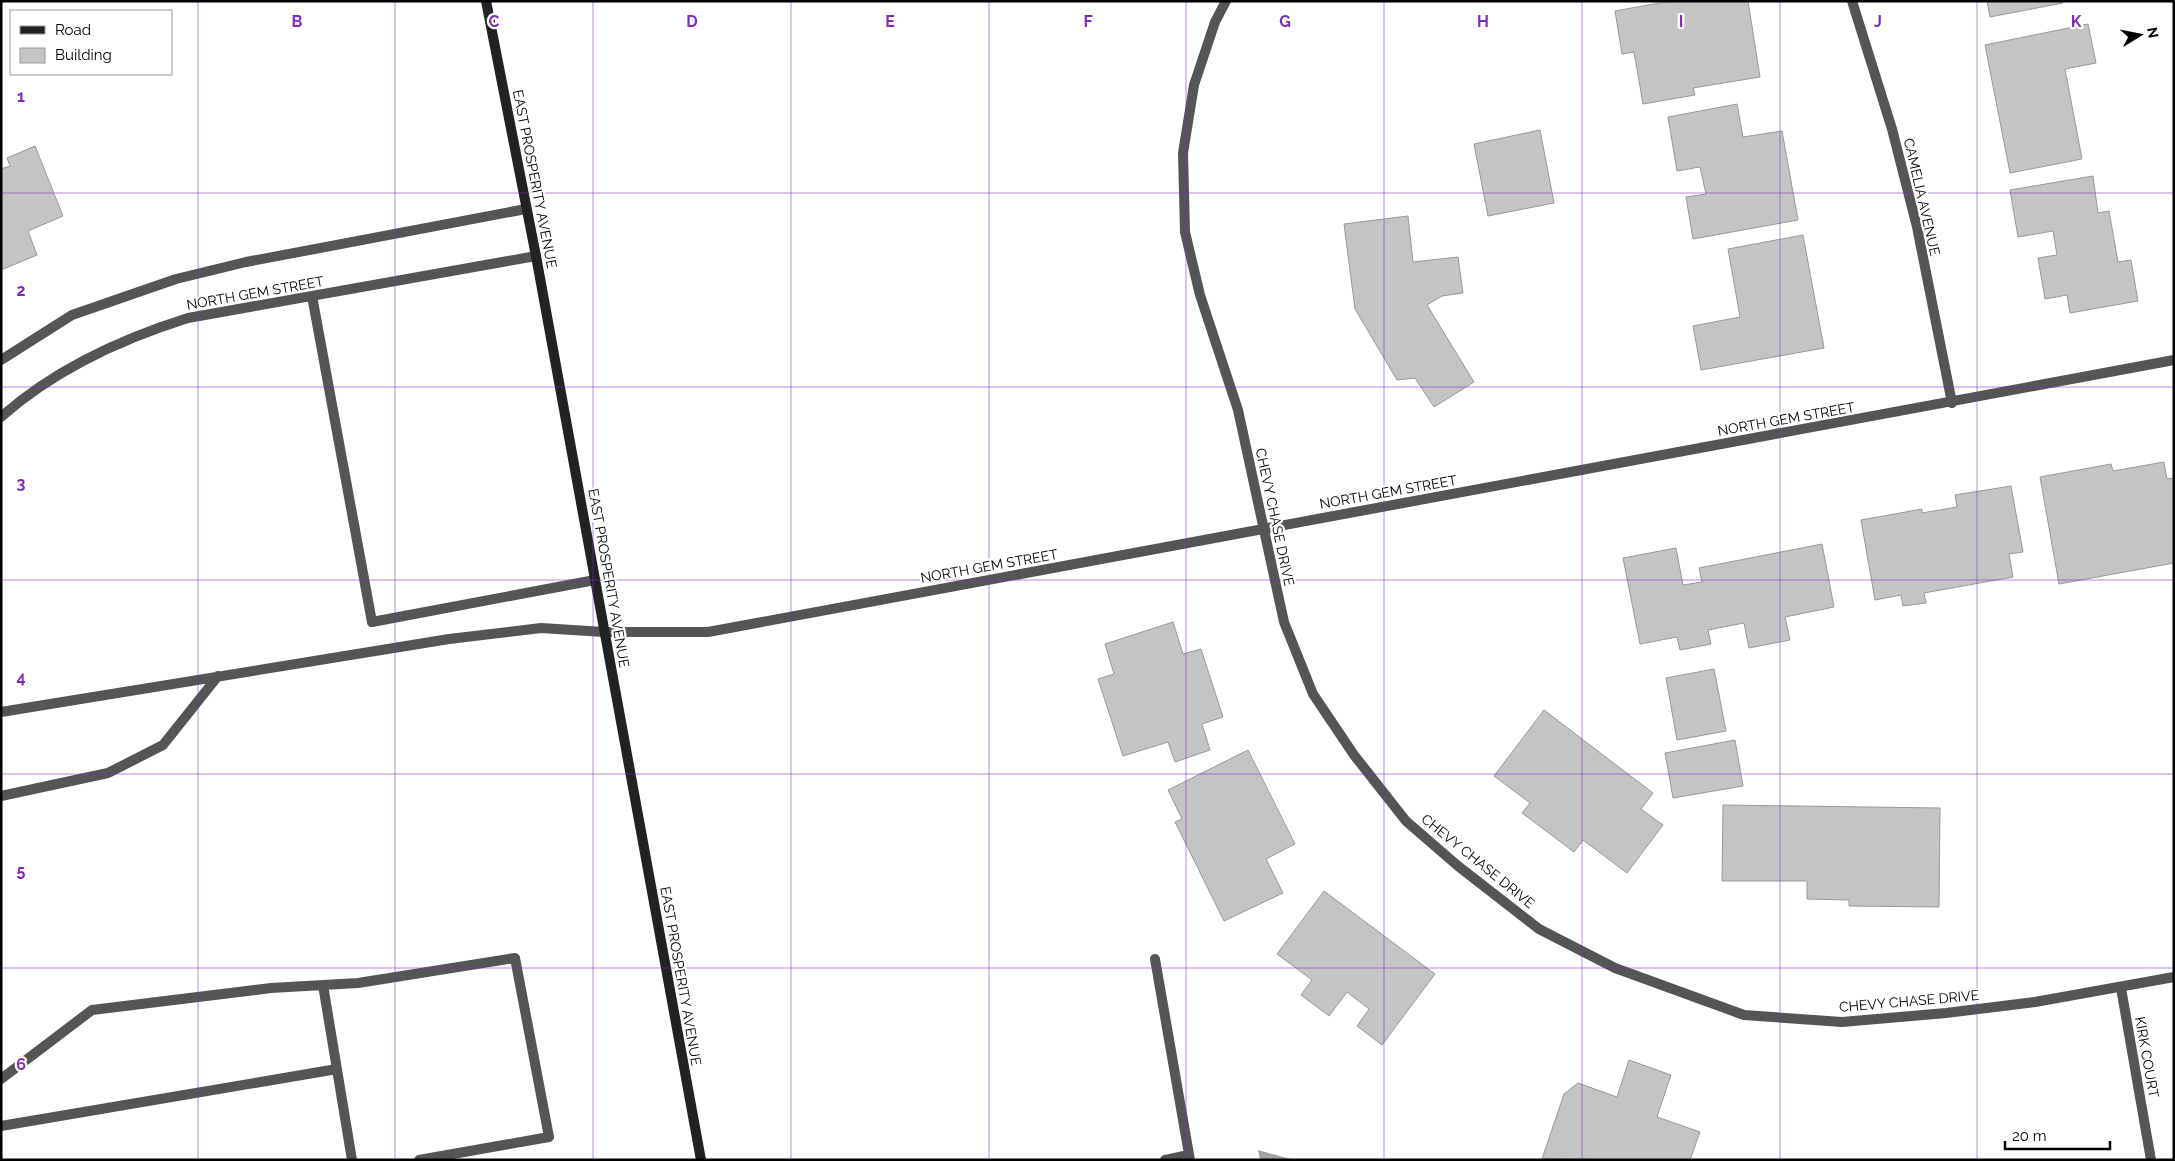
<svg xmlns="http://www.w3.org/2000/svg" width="2175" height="1161" font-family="Raleway,sans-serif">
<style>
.water{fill:#a3a3a3}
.building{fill:#c4c4c4;stroke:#999}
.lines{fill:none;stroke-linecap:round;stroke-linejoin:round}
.lane{stroke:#555;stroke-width:10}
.street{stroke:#555;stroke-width:10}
.secondary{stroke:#222;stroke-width:10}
.grid{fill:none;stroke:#7b2cbf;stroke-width:1;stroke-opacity:0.55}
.labels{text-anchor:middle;stroke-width:4.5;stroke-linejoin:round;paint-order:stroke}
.street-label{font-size:14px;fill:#000;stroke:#fff}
.grid-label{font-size:16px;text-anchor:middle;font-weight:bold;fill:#7b2cbf;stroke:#fff;stroke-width:4.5;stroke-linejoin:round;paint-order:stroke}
</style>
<rect width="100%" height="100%" fill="#fff"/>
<path class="water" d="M1258 1150 1294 1160H1260Z"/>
<path class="building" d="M1670 1H1748L1760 77 1693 88 1695 95 1643 104 1634 52 1622 54 1615 11Z
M1987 1H2062L2063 3 1990 17Z
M2088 24 2096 63 2065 69 2082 159 2010 173 1985 45Z
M1737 104 1743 137 1782 131 1798 220 1693 239 1686 197 1706 194 1700 167 1677 171 1668 117Z
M1540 130 1554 203 1488 216 1474 144Z
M35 146 63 216 28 231 37 255 1 270V169L10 166 7 158Z
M2093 176 2098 213 2109 211 2118 262 2131 260 2138 301 2070 313 2067 295 2045 299 2038 258 2057 255 2053 231 2018 237 2010 190Z
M1408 216 1413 262 1458 257 1463 293 1442 296 1427 305 1474 382 1434 407 1415 378 1397 380 1355 309 1344 224Z
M1803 235 1824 348 1701 370 1693 326 1740 317 1728 249Z
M2164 462 2167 479 2174 478V563L2059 584 2040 477 2111 464 2113 471Z
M2011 486 2023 552 2009 554 2013 577 1924 593 1926 603 1903 606 1901 595 1875 600 1861 520 1922 509V513L1957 507 1955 495Z
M1822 544 1834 607 1785 617 1790 640 1749 648 1744 623 1708 630 1711 644 1680 650 1677 637 1640 644 1623 558 1676 548 1683 585 1702 582 1699 568Z
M1173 622 1183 654 1201 649 1223 717 1202 724 1210 750 1175 762 1168 742 1123 756 1098 679 1114 674 1105 644Z
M1714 669 1726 731 1677 740 1666 678Z
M1544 710 1653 793 1641 809 1663 825 1627 873 1583 840 1574 852 1522 813 1530 803 1494 776Z
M1735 740 1743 786 1673 798 1665 753Z
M1248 750 1295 844 1266 859 1283 893 1224 921 1175 822 1182 819 1168 790Z
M1723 805 1940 808 1939 907 1849 906V900L1807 899V881H1722Z
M1324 891 1435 974 1382 1045 1357 1026 1369 1009 1347 992 1329 1016 1301 995 1312 980 1277 954Z
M1629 1060 1671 1075 1657 1117 1700 1132 1690 1160 1542 1159 1564 1094 1578 1083 1617 1097Z"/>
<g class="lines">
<path class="lane" d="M372 622 595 580
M1 712 449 639 541 628 604 632
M1 796 108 773 163 745 218 676
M1155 959 1190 1160
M323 985 352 1160
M1 1079 92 1010 271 988 358 983 515 958 549 1137 419 1160
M1 1126 337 1069
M1165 1160 1189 1155"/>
<path class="street" d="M1226 1 1215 22 1194 85 1183 153 1185 232 1200 295 1238 410 1284 622 1313 694 1354 755 1406 821 1458 866 1539 929 1615 968 1744 1015 1842 1022 1946 1013 2035 1002 2174 977
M1852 1 1892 129 1917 227 1952 403
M312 296 372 622
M1 360 72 315 176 279 246 262 526 209
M1 417C55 369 121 339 188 318L536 256
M604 632H708L2174 360
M2121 988 2151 1160"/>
<path class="secondary" d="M486 1 536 256 701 1160"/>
</g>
<path class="grid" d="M198 1V1160M395 1V1160M593 1V1160M791 1V1160M989 1V1160M1186 1V1160M1384 1V1160M1582 1V1160M1780 1V1160M1977 1V1160M1 193H2174M1 387H2174M1 580H2174M1 774H2174M1 968H2174"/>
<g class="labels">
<g class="street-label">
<text transform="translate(535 179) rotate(79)" y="5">EAST PROSPERITY AVENUE</text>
<text transform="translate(1922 197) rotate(77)" y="5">CAMELIA AVENUE</text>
<text transform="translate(255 293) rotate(-10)" y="5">NORTH GEM STREET</text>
<text transform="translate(1786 419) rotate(-10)" y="5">NORTH GEM STREET</text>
<text transform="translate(1388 492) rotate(-10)" y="5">NORTH GEM STREET</text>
<text transform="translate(1275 517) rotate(78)" y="5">CHEVY CHASE DRIVE</text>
<text transform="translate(989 566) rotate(-10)" y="5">NORTH GEM STREET</text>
<text transform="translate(609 578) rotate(80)" y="5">EAST PROSPERITY AVENUE</text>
<text transform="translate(1478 861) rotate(39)" y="5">CHEVY CHASE DRIVE</text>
<text transform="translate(681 976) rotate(80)" y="5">EAST PROSPERITY AVENUE</text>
<text transform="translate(1909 1001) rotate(-5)" y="5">CHEVY CHASE DRIVE</text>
<text transform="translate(2147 1057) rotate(80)" y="5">KIRK COURT</text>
</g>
</g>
<g class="grid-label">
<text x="297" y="27">B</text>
<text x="494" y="27">C</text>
<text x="692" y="27">D</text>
<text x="890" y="27">E</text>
<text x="1088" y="27">F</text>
<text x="1285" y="27">G</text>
<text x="1483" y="27">H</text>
<text x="1681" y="27">I</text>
<text x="1878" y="27">J</text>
<text x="2076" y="27">K</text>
<text x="21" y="102">1</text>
<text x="21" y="296">2</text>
<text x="21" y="489">3</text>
<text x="21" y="683">4</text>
<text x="21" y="876">5</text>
<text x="21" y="1070">6</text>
</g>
<rect width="2175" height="1161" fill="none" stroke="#000000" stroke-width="5"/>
<rect x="10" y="10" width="162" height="65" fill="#ffffff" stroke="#999999"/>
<rect x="20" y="26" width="25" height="8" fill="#222222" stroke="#999999"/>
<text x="55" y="35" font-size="15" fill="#000000">Road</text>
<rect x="20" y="48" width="25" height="15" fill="#c4c4c4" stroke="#999999"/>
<text x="55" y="60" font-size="15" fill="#000000">Building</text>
<g transform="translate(2140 35) rotate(80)" stroke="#ffffff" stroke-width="4" paint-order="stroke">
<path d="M0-4L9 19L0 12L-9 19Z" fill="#000000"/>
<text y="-8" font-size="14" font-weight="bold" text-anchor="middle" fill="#000000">N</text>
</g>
<path d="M2005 1141v8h105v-8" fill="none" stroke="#000000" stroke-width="2.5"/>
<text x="2012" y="1141" font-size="15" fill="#000000" stroke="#ffffff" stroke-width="4" paint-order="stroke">20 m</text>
</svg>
